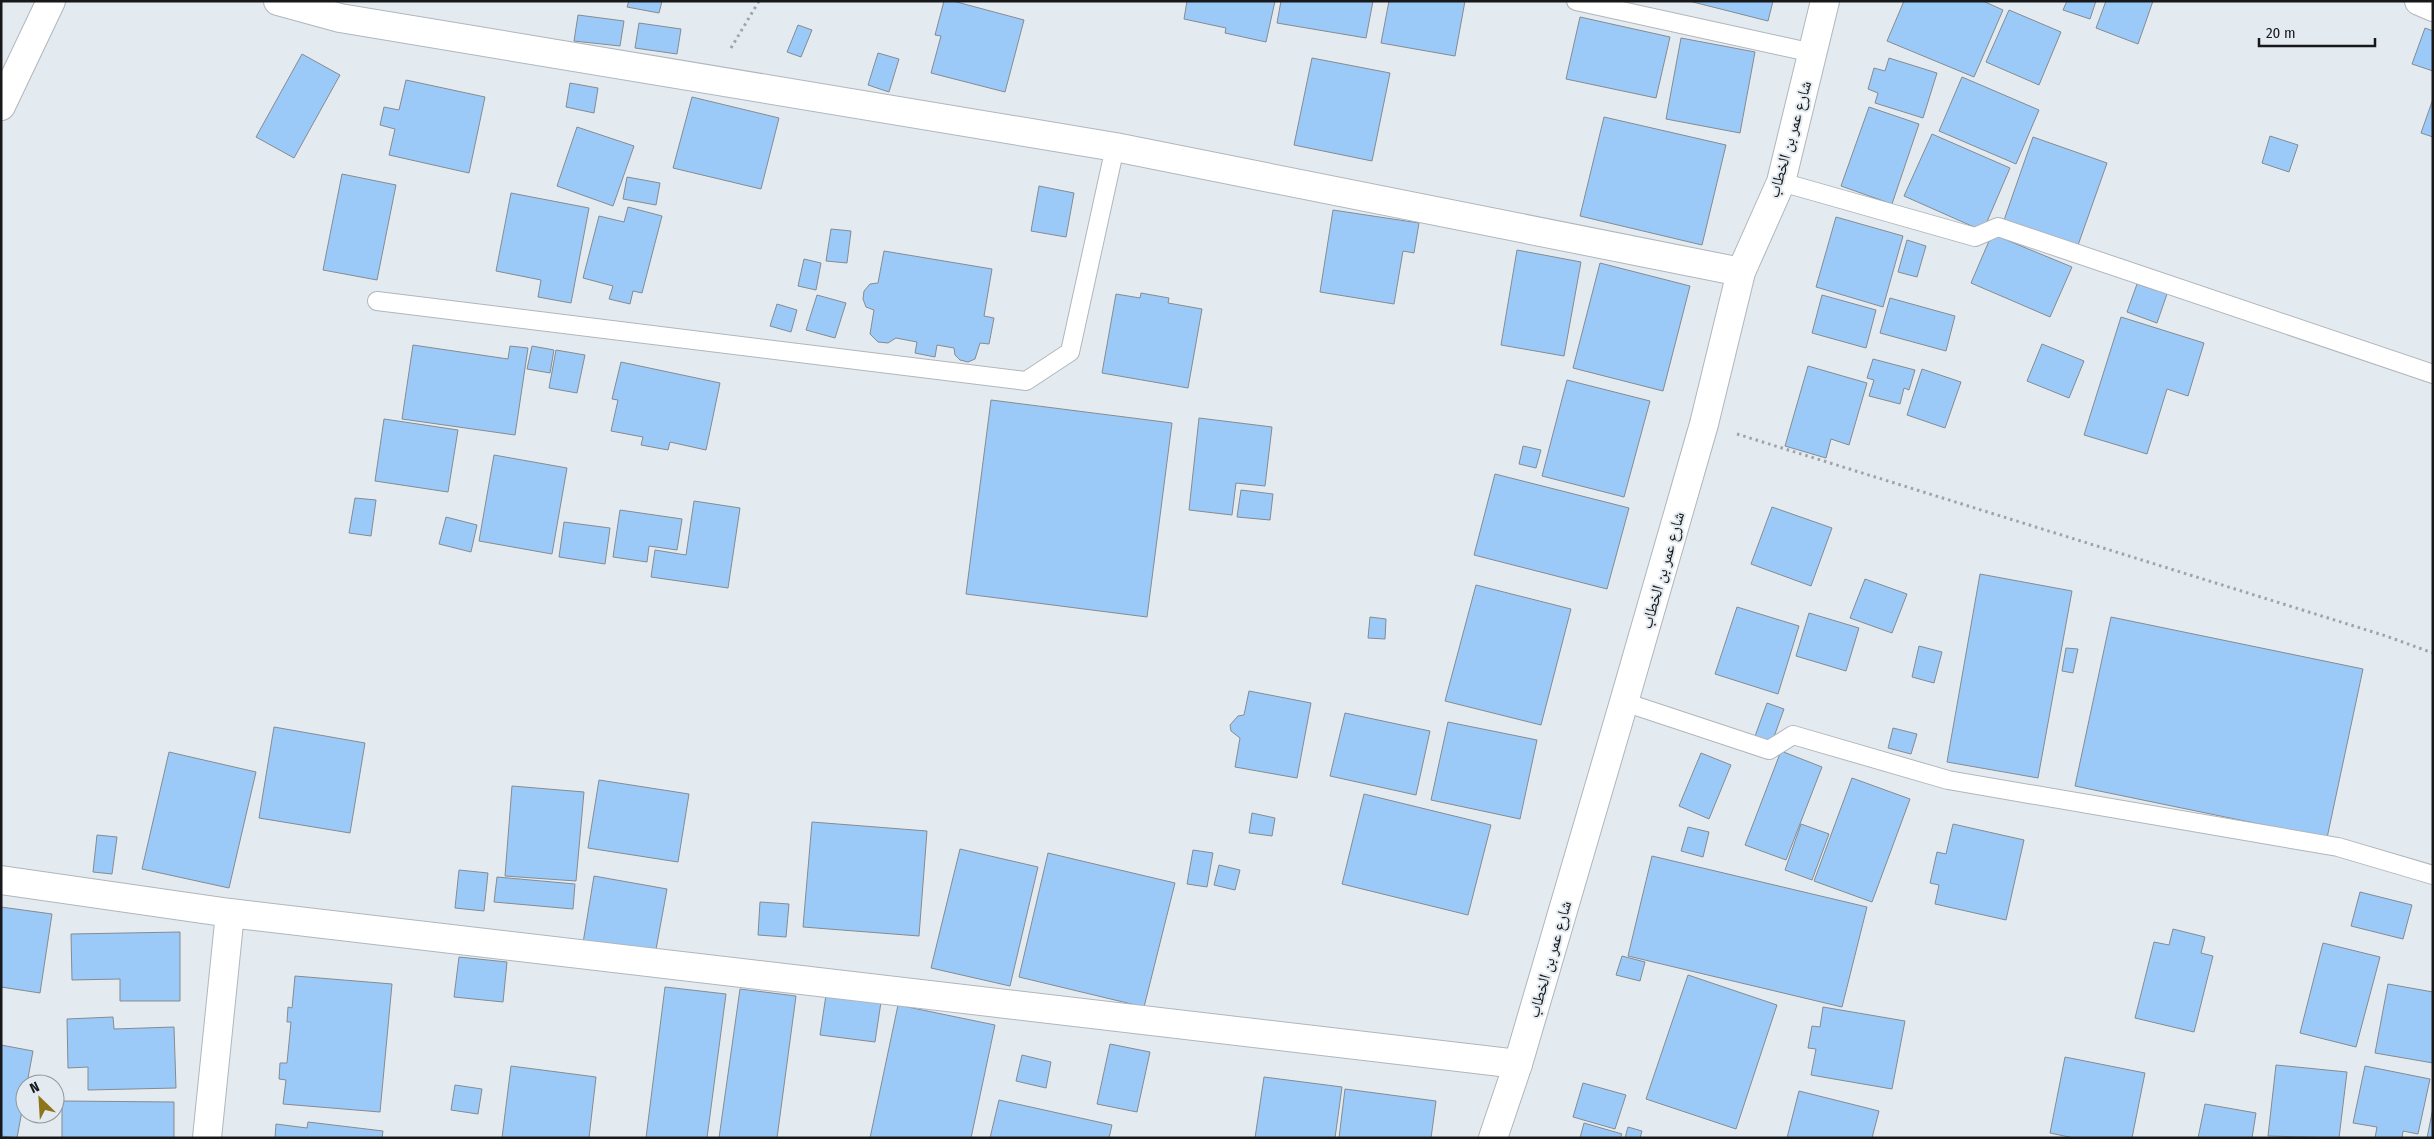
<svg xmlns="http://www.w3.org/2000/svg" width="2434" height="1139" font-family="'Fira Sans Condensed','Noto Naskh Arabic',sans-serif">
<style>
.building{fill:#9ccaf8;stroke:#858b91}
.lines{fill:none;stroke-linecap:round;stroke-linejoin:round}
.lane-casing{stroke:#b0b6bc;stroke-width:20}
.street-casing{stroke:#b0b6bc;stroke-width:30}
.secondary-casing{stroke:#b0b6bc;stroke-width:30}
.path{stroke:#9ea4a8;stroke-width:3;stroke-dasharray:2.5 4;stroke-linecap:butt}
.lane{stroke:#fff;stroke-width:18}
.street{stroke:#fff;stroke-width:28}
.secondary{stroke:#fff;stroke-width:28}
.labels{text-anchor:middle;stroke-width:4;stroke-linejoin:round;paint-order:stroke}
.street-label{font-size:16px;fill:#16181a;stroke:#e3eaf0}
</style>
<rect width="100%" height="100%" fill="#e3eaf0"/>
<path class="building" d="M629 1H662L659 13 627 7Z
M944 1H953L1024 20 1005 92 931 73 941 36 935 35Z
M1187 1H1275L1266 42 1225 33 1226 28 1184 19Z
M1281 1H1373L1366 38 1277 23Z
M1389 1H1465L1455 56 1381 43Z
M1689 1H1773L1768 21Z
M1904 1H1983L2003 10 1974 77 1887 41Z
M2067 1H2096L2090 19 2063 10Z
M2106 1H2153L2138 44 2096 28Z
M2009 10 2061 32 2039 85 1986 62Z
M578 15 624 21 620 46 574 41Z
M1580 17 1670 37 1656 98 1566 79Z
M639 23 681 29 677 54 635 48Z
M798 25 812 30 801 57 787 52Z
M2425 28 2433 31V71L2412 64Z
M1681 38 1755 52 1740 133 1666 119Z
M878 53 899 59 889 92 868 85Z
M302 54 340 75 294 158 256 137Z
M1312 58 1390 73 1372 161 1294 145Z
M1889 58 1937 73 1923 118 1875 103 1878 93 1868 89 1874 68 1885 71Z
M1962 77 2039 110 2016 164 1939 131Z
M406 80 485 97 469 173 389 155 395 129 380 125 384 107 399 110Z
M570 83 598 88 594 113 566 107Z
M692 97 779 118 761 189 673 168Z
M2433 99V137L2421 133Z
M1869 107 1919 124 1892 204 1841 186Z
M1604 117 1726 145 1702 245 1580 216Z
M577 127 634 146 613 206 557 186Z
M1932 134 2010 168 1983 231 1904 196Z
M2270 136 2298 145 2289 172 2262 163Z
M2033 137 2107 163 2077 248 2003 223Z
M342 174 396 185 377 280 323 270Z
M627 177 660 183 656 205 623 199Z
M1039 186 1074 193 1066 237 1031 231Z
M511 193 589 208 571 303 538 297 541 280 496 271Z
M628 207 662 216 642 293 633 291 630 304 609 299 613 286 583 278 599 216 624 222Z
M1333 210 1419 223 1414 253 1403 251 1394 304 1320 292Z
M1836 217 1903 236 1883 307 1816 287Z
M831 229 851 231 847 263 826 261Z
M1992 234 2072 267 2050 317 1971 283Z
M1907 240 1926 246 1917 277 1898 272Z
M1517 250 1581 262 1564 356 1501 345Z
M884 251 992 269 984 316 994 318 989 344 980 343 975 359 968 362 960 360 955 355 954 348 937 345 935 357 915 353 917 342 896 338 888 343 878 342 870 334 874 310 866 307 863 299 864 291 870 284 878 283Z
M804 259 821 263 816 290 798 286Z
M1600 263 1690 286 1663 391 1573 368Z
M2137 284 2167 294 2157 323 2127 312Z
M1141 293 1169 298 1168 303 1202 309 1188 388 1102 373 1116 294 1140 298Z
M817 295 846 303 835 338 806 330Z
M1822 295 1876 310 1866 348 1812 333Z
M1890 298 1955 316 1946 351 1880 333Z
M777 304 797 310 791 332 770 326Z
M2121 317 2204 343 2188 396 2167 389 2147 454 2084 435Z
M2042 344 2084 361 2069 398 2027 381Z
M413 345 508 359 510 346 528 348 515 435 402 419Z
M532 346 554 350 550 373 527 369Z
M556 350 585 355 577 393 549 388Z
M1873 359 1915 370 1909 390 1904 388 1900 404 1869 396 1874 380 1867 378Z
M621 362 720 383 706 450 670 442 668 450 641 445 643 437 611 431 618 400 612 399Z
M1808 366 1867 383 1849 445 1831 439 1826 458 1785 446Z
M1922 369 1961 382 1945 428 1907 415Z
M1567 380 1650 401 1624 497 1542 476Z
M991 400 1172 423 1147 617 966 594Z
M1199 418 1272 427 1265 486 1236 483 1232 515 1189 510Z
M384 419 458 430 448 492 375 481Z
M1523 446 1541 450 1536 468 1519 464Z
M494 455 567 468 552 554 479 541Z
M1495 474 1629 508 1607 589 1474 555Z
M1241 490 1273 494 1270 520 1237 517Z
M355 498 376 500 371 536 349 533Z
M694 501 740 508 728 588 651 577 655 550 686 555Z
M1772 507 1832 528 1811 586 1751 564Z
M620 510 682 519 677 550 649 546 647 562 613 557Z
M446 517 477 525 471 552 439 544Z
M564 522 610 528 605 564 559 557Z
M1980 574 2072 591 2038 778 1947 762Z
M1865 579 1907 594 1892 633 1850 618Z
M1476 585 1571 609 1541 725 1445 701Z
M1737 607 1799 626 1778 694 1715 674Z
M1809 613 1859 628 1846 671 1796 656Z
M1370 617 1386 619 1385 639 1368 638Z
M2111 617 2363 669 2327 838 2075 786Z
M1919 646 1942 652 1934 683 1912 677Z
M2066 648 2078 649 2073 673 2062 671Z
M1249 691 1311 703 1297 778 1235 767 1240 738 1231 731 1230 725 1238 716 1244 715Z
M1767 703 1784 709 1771 745 1754 739Z
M1345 713 1430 731 1416 795 1330 776Z
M1448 722 1537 740 1520 819 1431 800Z
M274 727 365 743 350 833 259 818Z
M1893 728 1917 734 1911 754 1888 748Z
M1781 751 1822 767 1786 860 1745 845Z
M169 752 256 772 229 888 142 869Z
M1701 753 1731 765 1709 819 1679 806Z
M1852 778 1910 799 1872 902 1814 881Z
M599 780 689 794 678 862 588 848Z
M512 786 584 792 576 881 505 876Z
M1364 794 1491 825 1468 915 1342 884Z
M1252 813 1275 818 1272 836 1249 833Z
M812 822 927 831 919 936 803 927Z
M1801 824 1829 834 1812 880 1785 870Z
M1953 824 2024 840 2006 920 1935 904 1939 885 1930 883 1937 852 1946 854Z
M1688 827 1709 832 1703 857 1681 851Z
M97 835 117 837 112 874 93 872Z
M960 849 1038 867 1010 986 931 968Z
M1193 850 1213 853 1207 887 1187 884Z
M1048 853 1175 883 1144 1007 1019 977Z
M1652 856 1867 907 1842 1007 1628 956Z
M1219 865 1240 870 1235 890 1214 885Z
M459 870 488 873 484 911 455 908Z
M594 876 667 889 655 955 583 943Z
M497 877 575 884 573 909 494 902Z
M2360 892 2412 905 2403 939 2351 926Z
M760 902 789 904 786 937 758 935Z
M1 907 52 914 40 993 1 987Z
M2173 929 2205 937 2201 953 2213 956 2194 1032 2135 1018 2154 942 2169 945Z
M180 932V1001H120V979L72 980 71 934Z
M2323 943 2380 957 2356 1047 2300 1033Z
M1622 956 1645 962 1640 981 1616 975Z
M459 957 507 962 503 1002 454 997Z
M1688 975 1777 1005 1736 1129 1646 1099Z
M295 976 392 984 380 1112 283 1104 286 1080 279 1079 280 1063H287L291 1022H287L288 1007 292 1008Z
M2388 984 2433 992V1063L2375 1053Z
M665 987 726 994 707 1138H646Z
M740 989 796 996 777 1138H719Z
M826 995 881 1002 875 1042 820 1035Z
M898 1005 995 1025 971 1138H870Z
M1823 1007 1905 1021 1892 1089 1811 1075 1816 1049 1808 1048 1812 1026 1820 1027Z
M113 1017 114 1029 174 1027 176 1088 88 1090V1067L68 1068 67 1019Z
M1110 1044 1150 1052 1137 1112 1097 1104Z
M1 1045 33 1051 17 1138 1 1136Z
M1022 1055 1051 1062 1046 1088 1016 1081Z
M2065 1057 2145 1073 2132 1138H2074L2050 1133Z
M2276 1065 2347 1072 2339 1138 2268 1136Z
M511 1066 596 1077 589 1138H502Z
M2365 1066 2430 1079 2418 1134 2403 1131 2402 1138H2375L2377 1127 2353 1123Z
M1264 1077 1342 1087 1335 1138H1255Z
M1583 1083 1626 1095 1615 1129 1573 1117Z
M455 1085 482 1089 478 1114 451 1110Z
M1345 1089 1436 1101 1431 1138H1339Z
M1799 1091 1879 1111 1872 1138H1787Z
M999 1100 1112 1125 1109 1138H990Z
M62 1101 174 1102V1138H62Z
M2205 1104 2256 1113 2252 1138H2198Z
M2433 1108V1138H2427Z
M308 1122 383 1131 382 1138H275L276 1124 307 1128Z
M1584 1123 1622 1134 1620 1138H1580Z
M1628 1127 1642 1131 1640 1138H1625Z"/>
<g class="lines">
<defs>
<path id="lane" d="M1576 1 1813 53
M1781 182 1975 237 1998 227 2433 374
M377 301 1026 381 1070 352 1115 147
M1624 702 1769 750 1793 735 1948 780 2338 847 2433 875"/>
<path id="street" d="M278 1 340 18 1115 147 1741 272
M2419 1 2433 7
M1 106 51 1
M1 880 230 913 1518 1064
M207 1138 230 913"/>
<path id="secondary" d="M1493 1138 1518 1064 1624 702 1704 424 1741 272 1781 182 1825 1"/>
</defs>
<use href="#lane" class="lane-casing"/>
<use href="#street" class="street-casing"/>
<use href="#secondary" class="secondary-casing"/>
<path class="path" d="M731 48 759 1
M1737 434 2386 636 2433 653"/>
<use href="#lane" class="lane"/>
<use href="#street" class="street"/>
<use href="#secondary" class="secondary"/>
</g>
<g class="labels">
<g class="street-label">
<text transform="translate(1789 139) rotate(-74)" y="6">شارع عمر بن الخطاب</text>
<text transform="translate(1662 570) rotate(-74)" y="6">شارع عمر بن الخطاب</text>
<text transform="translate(1549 959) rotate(-74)" y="6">شارع عمر بن الخطاب</text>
</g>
</g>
<rect width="2434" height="1139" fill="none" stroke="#16181a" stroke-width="5"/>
<g transform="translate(40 1099) rotate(335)"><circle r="24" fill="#e3eaf0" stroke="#91969a"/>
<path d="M0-4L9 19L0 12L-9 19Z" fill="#8d751a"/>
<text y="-8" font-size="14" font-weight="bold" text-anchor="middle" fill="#16181a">N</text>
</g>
<path d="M2259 38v8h116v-8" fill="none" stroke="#16181a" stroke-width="2.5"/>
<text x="2266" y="38" font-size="15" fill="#16181a" stroke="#e3eaf0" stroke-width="4" paint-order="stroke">20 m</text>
</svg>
